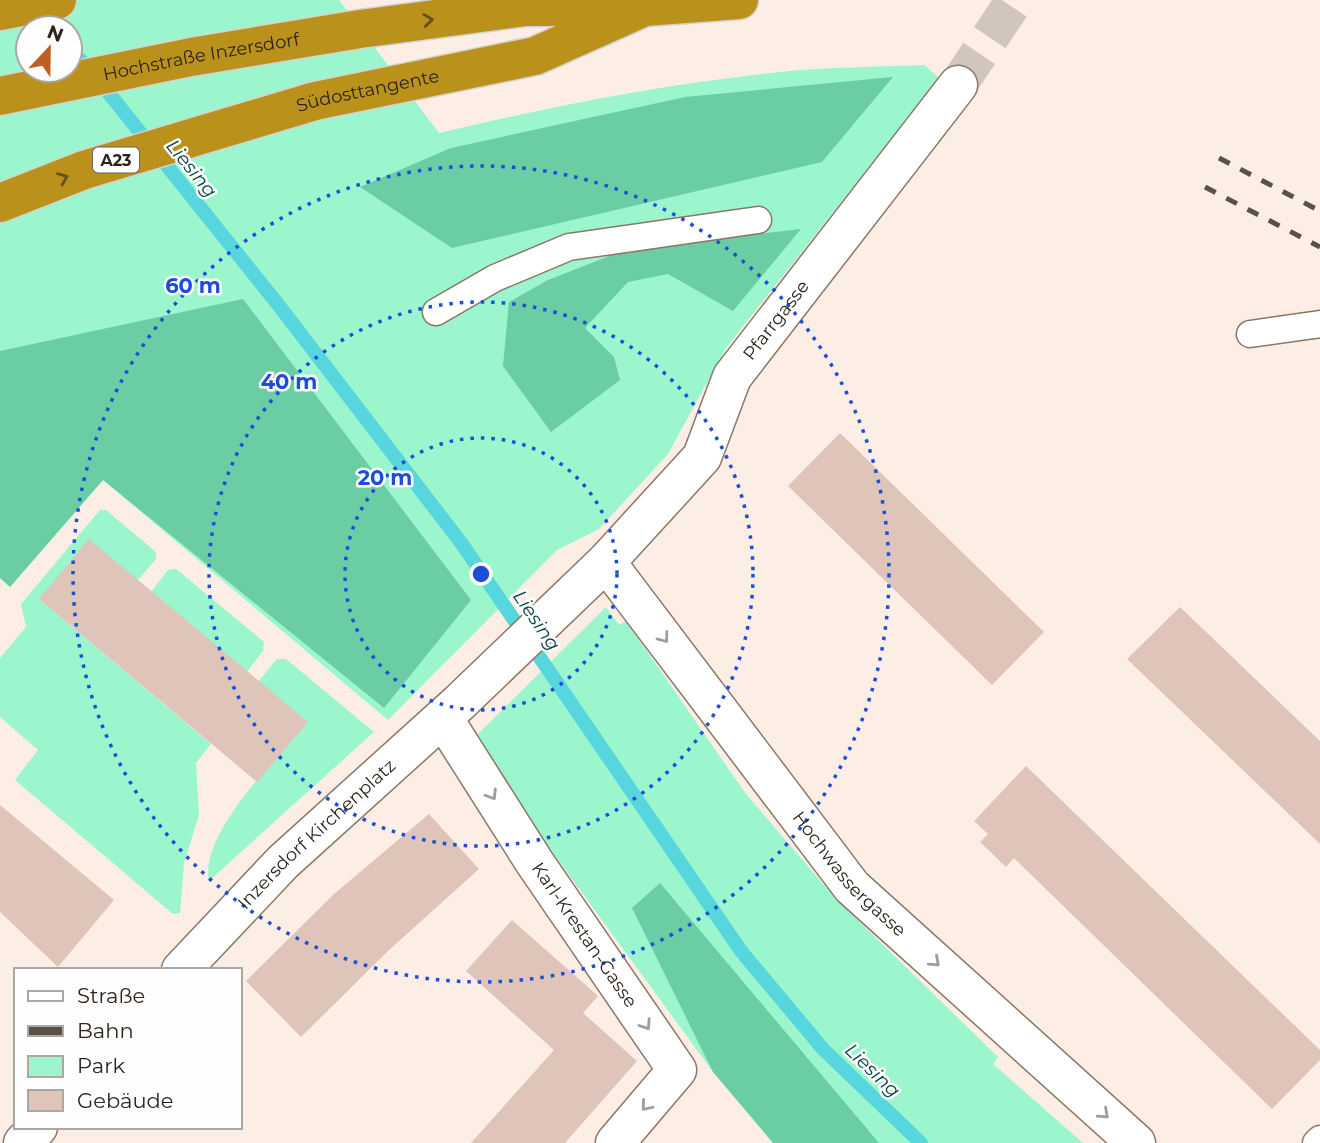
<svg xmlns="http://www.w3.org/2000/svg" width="1320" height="1143" font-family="Montserrat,sans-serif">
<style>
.green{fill:#9bf6cd;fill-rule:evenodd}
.forest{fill:#6bcda3}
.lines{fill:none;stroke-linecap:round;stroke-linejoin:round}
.stream{stroke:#57d7dd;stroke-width:14}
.building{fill:#dfc4b9}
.street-tunnel{stroke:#d2c6bc;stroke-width:38;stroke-dasharray:38 19;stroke-linecap:butt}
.lane-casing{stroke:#8a7767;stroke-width:29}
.street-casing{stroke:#8a7767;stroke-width:41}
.highway-casing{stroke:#d5d3d2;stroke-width:41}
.lane{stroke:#fff;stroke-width:26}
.street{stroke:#fff;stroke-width:38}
.highway{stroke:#ba911b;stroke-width:38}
.rail{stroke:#595048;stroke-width:5;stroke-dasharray:12 12;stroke-linecap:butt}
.oneway{stroke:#65501c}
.oneway2{stroke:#a09c99}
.ring{fill:none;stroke:#1d4ed8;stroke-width:3.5;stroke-dasharray:3.5 7}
.labels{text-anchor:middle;stroke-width:5;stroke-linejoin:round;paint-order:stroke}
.shield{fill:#fefefe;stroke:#6b6560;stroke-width:2}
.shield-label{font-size:16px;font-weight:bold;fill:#2c241d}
.street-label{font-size:18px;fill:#2c241d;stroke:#fefefe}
.water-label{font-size:19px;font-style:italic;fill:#064346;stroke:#fefefe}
.centre{fill:#1d4ed8;stroke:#fefefe;stroke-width:3.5}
.ring-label{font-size:21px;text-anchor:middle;font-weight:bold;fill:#1d4ed8;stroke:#fefefe;stroke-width:5;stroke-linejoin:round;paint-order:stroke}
</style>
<rect width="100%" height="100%" fill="#fceee4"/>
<path class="green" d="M0 0H339L439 133C552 106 665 84 780 72 827 67 876 67 924 65L939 78 726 348 668 454 599 529 557 550 388 720 103 480 10 587 0 578ZM28 28H70V70H28Z
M100 510H106L156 552V559L138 580 39 599 211 744 196 763 199 815 184 863 180 913 173 914 15 780 38 750 0 717V658L26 627 21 604Z
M176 569 264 642 263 651 247 672 151 592 168 570Z
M606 607 619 625 626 621 746 794 837 900 998 1057 993 1064 1083 1143H788L713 1072 471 741Z
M277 659H286L374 732 209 881C199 834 278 757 307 723L258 682Z"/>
<path class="forest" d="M893 77 822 162 452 248 360 187 451 148 685 97Z
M801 229 733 311 668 274 628 282 585 328 614 357 620 380 551 432 503 366 509 302 548 280 627 249Z
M243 299 471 600 384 708 103 480 10 587 0 578V351Z
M660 883 879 1143H773L713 1072 632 908Z"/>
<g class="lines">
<path class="stream" d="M31 11 48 28
M70 50 87 66 280 307 462 544 741 951 823 1049 921 1143"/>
</g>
<path class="building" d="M840 433 1044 632 992 685 788 486Z
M89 539 308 722 257 782 39 599Z
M1180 607 1320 741V844L1127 659Z
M1026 766 1320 1050V1060L1272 1109 1014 858 1006 867 980 842 988 834 974 821Z
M0 805 114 900 58 967 0 912Z
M429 814 479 869 388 951 301 1037 246 981 334 894Z
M512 920 598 996 583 1013 637 1061 565 1143H471L554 1050 466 971Z"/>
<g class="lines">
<path class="street-tunnel" d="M958 85 1015 0"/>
<defs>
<path id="lane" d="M436 312 495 278 569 247 758 220
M1250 334 1320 324
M1316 1143 1320 1139"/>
<g id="street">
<path id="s1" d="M606 562 852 887 1136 1143"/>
<path id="s2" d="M443 718 535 863 677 1070 615 1143"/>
<path id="s3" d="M181 970 283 862 459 703 606 562 702 457 732 377 958 85"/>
<path d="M23 1143 38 1127"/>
</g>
<g id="highway">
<path d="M0 11 57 0"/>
<path id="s4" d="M0 96 191 57 360 29 526 7H632"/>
<path id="s5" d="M0 203 84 170 315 101 535 56 645 7 739 0"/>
</g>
</defs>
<use href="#lane" class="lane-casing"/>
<use href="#street" class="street-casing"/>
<use href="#highway" class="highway-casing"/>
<use href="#lane" class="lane"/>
<use href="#street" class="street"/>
<use href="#highway" class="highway"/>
<path class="rail" d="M1219 158 1320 211
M1205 187 1320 247"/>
</g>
<defs><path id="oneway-chevron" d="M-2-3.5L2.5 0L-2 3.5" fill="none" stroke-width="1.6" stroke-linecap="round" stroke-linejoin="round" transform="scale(1.75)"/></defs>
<g class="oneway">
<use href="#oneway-chevron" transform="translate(428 20) rotate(-7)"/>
<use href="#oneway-chevron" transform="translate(63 178) rotate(-22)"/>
</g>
<g class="oneway2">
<use href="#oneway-chevron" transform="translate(664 638) rotate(53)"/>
<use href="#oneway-chevron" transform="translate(492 795) rotate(58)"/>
<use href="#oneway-chevron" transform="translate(935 962) rotate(42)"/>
<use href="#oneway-chevron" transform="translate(646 1025) rotate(56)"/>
<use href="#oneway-chevron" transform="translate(646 1106) rotate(130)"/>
<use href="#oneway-chevron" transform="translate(1104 1114) rotate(42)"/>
</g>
<g class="ring">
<circle cx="481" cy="574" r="136"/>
<circle cx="481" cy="574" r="272"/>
<circle cx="481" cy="574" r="408"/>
</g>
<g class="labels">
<rect class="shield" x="93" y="147.5" width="46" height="25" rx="5"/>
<g class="shield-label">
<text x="116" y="166">A23</text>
</g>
<g class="street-label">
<text dy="6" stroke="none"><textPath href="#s4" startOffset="205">Hochstraße Inzersdorf</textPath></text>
<text dy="6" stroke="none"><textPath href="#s5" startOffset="385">Südosttangente</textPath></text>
<text dy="6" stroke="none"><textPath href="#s3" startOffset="889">Pfarrgasse</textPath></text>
<text dy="6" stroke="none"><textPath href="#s3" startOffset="192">Inzersdorf Kirchenplatz</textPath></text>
<text dy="6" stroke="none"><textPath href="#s1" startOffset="396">Hochwassergasse</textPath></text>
<text dy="6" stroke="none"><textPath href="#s2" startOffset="259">Karl-Krestan-Gasse</textPath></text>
</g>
<g class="water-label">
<text transform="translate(192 168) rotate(51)" y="7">Liesing</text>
<text transform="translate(537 620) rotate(56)" y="7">Liesing</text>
<text transform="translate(873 1070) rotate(44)" y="7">Liesing</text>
</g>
</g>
<circle cx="481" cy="574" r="10" class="centre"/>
<g class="ring-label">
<text x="193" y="293">60 m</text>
<text x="289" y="389">40 m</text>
<text x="385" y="485">20 m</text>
</g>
<rect x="14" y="968" width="228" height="161" fill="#fefefe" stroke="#aaa7a4" stroke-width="2"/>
<rect x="28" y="991" width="35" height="10" fill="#ffffff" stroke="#aaa7a4" stroke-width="2"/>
<text x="77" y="1003" font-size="21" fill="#2c241d">Straße</text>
<rect x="28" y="1026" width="35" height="10" fill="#595048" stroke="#aaa7a4" stroke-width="2"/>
<text x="77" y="1038" font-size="21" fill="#2c241d">Bahn</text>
<rect x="28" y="1056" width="35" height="21" fill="#9bf6cd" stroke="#aaa7a4" stroke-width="2"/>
<text x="77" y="1073" font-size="21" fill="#2c241d">Park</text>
<rect x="28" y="1090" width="35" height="21" fill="#dfc4b9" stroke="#aaa7a4" stroke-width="2"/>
<text x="77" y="1108" font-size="21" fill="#2c241d">Gebäude</text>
<g transform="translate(49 49) rotate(22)"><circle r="33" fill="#fefefe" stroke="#aaa7a4" stroke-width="2"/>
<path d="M0-5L12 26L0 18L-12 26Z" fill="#c05e24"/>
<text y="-10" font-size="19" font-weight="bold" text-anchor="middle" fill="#2c241d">N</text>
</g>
</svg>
